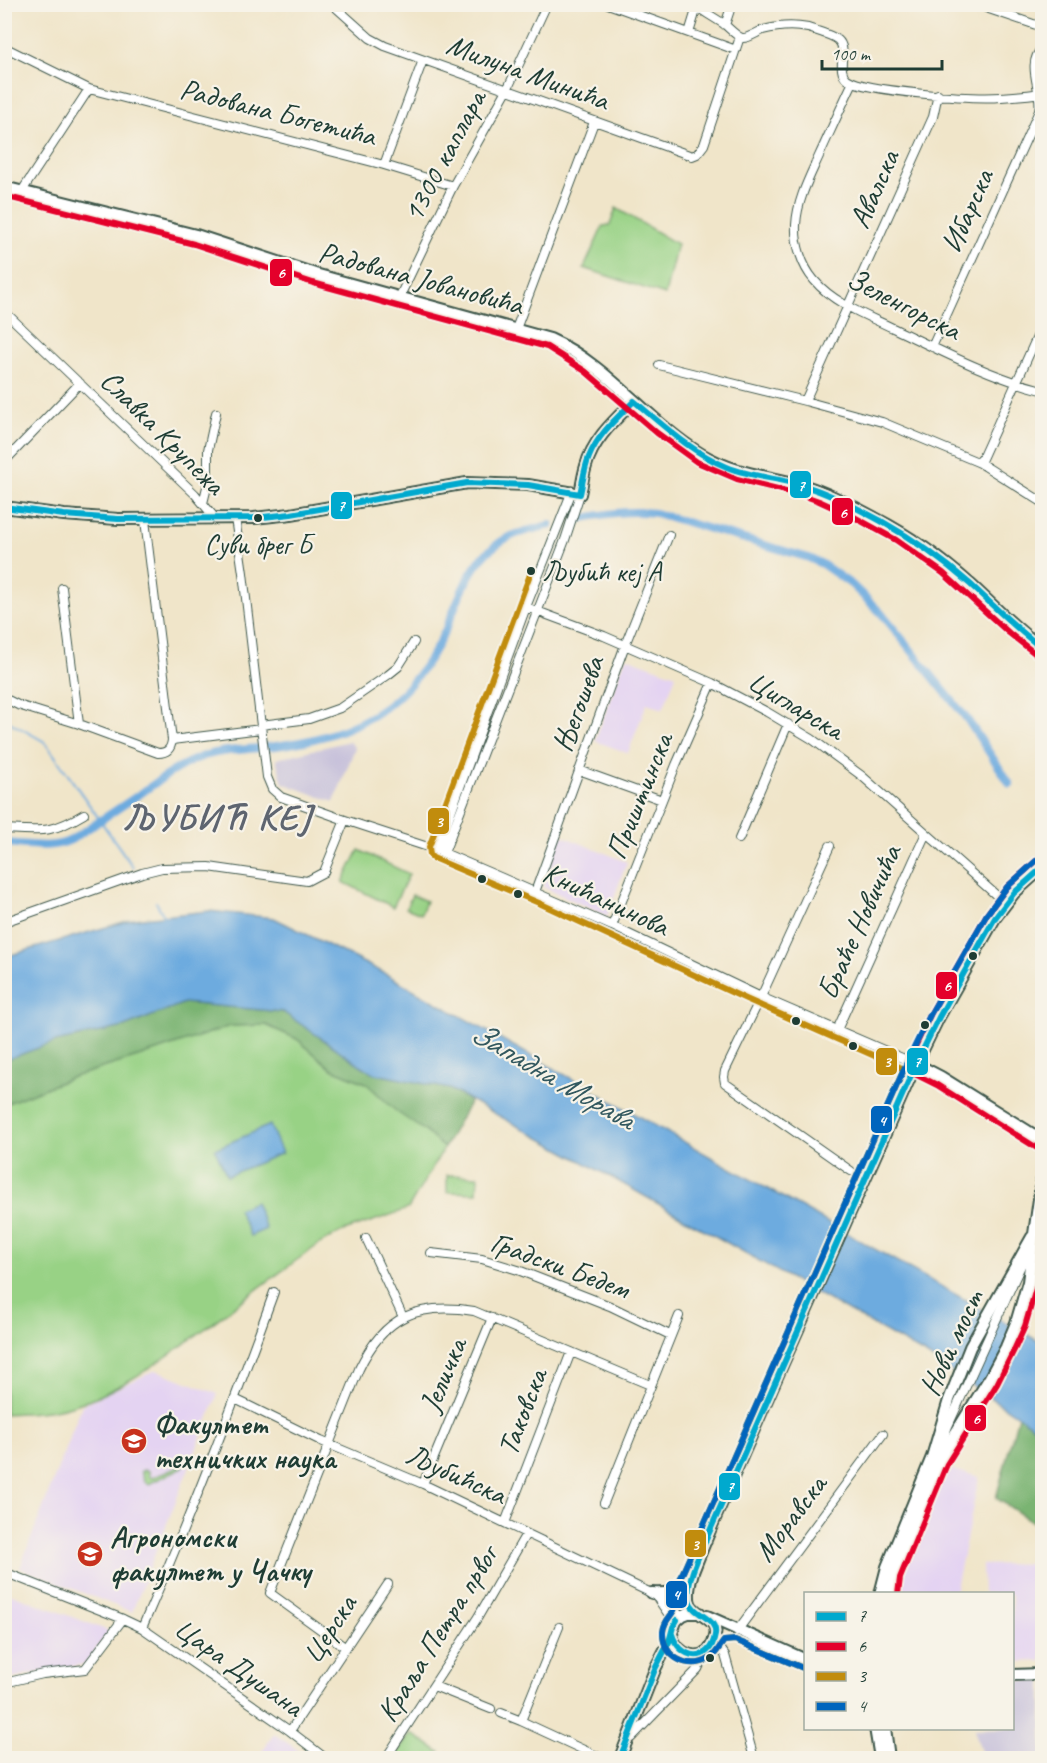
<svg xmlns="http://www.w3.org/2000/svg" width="1047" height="1763" font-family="Caveat,sans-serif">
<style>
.built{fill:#e4d3f2}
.industrial{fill:#c6c0da}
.green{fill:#98d285;stroke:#5c885c;stroke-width:1.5}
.forest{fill:#7ab472;stroke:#4c7853;stroke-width:1.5}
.water{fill:#6dabdf;stroke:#46748a;stroke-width:1.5}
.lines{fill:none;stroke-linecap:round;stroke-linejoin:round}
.stream{stroke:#6dabdf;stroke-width:2}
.canal{stroke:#6dabdf;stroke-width:8}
.street-casing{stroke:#3e564a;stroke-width:10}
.secondary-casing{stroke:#3e564a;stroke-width:14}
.street{stroke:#fff;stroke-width:8}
.secondary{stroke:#fff;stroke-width:10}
.bus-1-casing{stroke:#f7f3e8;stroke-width:10}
.bus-2-casing{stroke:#f7f3e8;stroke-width:10}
.bus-3-casing{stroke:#f7f3e8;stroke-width:10}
.bus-4-casing{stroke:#f7f3e8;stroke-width:10}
.bus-1{stroke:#00a9ce;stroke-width:6}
.bus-2{stroke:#e4002b;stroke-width:6}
.bus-3{stroke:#c18c0d;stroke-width:6}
.bus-4{stroke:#0065bd;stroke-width:6}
.bus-dot{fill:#1f3d34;stroke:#f7f3e8;stroke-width:2}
.labels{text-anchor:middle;stroke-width:4.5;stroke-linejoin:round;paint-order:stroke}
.bus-label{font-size:28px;fill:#1f3d34;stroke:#f7f3e8}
.street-label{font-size:30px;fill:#1f3d34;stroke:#f7f3e8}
.poi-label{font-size:30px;font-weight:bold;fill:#1f3d34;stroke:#f7f3e8;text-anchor:start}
.water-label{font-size:32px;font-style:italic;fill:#32585f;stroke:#f7f3e8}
.district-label{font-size:36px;font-weight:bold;letter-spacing:1.5px;fill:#5e6570;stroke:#f7f3e8}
.line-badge{stroke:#f7f3e8;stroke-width:2}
.badge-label{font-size:16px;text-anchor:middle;font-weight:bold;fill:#fff}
</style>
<rect width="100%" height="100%" fill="#f7f3e8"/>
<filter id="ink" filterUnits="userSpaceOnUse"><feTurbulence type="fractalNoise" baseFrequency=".0167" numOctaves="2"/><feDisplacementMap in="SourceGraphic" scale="12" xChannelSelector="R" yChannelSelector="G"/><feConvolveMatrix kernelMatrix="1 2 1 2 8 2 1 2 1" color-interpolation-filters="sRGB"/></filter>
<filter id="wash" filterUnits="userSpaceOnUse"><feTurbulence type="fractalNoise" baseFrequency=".008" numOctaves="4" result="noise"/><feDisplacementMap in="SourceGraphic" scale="24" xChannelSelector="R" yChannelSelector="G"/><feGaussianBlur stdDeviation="1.35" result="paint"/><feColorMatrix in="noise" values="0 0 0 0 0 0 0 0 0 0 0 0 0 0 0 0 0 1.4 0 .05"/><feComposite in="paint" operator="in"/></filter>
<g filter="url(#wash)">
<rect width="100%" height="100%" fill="#f0e5c9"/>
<path class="built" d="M626 657 676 675 663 709 647 703 628 753 595 741Z
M560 835 627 862 607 916 543 887Z
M156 1370 218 1394 132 1612 20 1568 82 1405Z
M943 1467 979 1477 955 1593H895L908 1553Z
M1039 1563 1040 1592H1042V1661L1013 1662 1012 1594 983 1593 982 1565Z
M4 1591 109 1631 85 1664 5 1679Z
M274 1734 310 1758H257Z"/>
<path class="industrial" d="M349 741 355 748 334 802 283 783 276 759Z
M1042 1680V1758H983L974 1729 1012 1728 1013 1681Z"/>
<path class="green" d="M616 208 677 244 665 295 584 268 603 226 610 225Z
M359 850 409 874 393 907 343 882Z
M412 895 426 901 421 914 406 908Z
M266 1025 297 1039 332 1069 366 1083 397 1111 425 1131 444 1148 408 1209 347 1230 327 1239C284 1268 243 1300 202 1331 159 1363 108 1400 54 1410 38 1413 21 1413 5 1414V1104L73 1077 141 1056 230 1026Z
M447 1175 478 1176 477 1193 447 1192Z
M187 1457 183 1467 149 1484 145 1482 141 1471 145 1470 149 1471V1476L152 1478 180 1466 182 1462 181 1459Z
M411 1733 440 1752 436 1758H394Z"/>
<path class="forest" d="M184 1003 283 1012 372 1073 450 1089 470 1101 444 1148 425 1131 397 1112 366 1083 332 1069 297 1039 266 1025 230 1026 141 1056 73 1077 5 1104 4 1060 55 1042 124 1027Z
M1018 1416 1042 1432V1528L996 1498Z"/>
<path class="water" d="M209 911 274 918 382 972 1042 1343V1432L926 1355 618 1181 450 1089 372 1073 283 1012 184 1003 124 1027 55 1042 5 1060 4 957 134 919Z
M270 1125 282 1153 227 1176 215 1149Z
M255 1202 266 1229 250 1236 238 1209Z"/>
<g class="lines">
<path class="stream" d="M4 719 45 742 133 867
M156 902 165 918"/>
<path class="canal" d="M578 519C604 514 628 510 655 513L809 558 822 564 852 585 881 613 967 719 1010 784
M4 843C26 844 51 850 71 840 95 824 119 808 143 792 161 779 180 765 201 757 220 750 240 750 259 748 306 743 349 734 387 706 412 687 429 663 443 635 458 604 466 567 495 546 511 533 530 530 550 525"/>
</g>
</g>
<g filter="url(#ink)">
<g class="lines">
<defs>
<path id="street" d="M332 4 370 38 385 46 692 156 697 154 704 145 740 37
M608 4 736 50
M692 4C703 11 713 17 724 24 729 28 736 36 742 38 748 39 757 32 763 30 778 26 793 25 808 28 817 31 832 35 838 40 849 50 835 69 847 79 866 92 975 99 1001 97 1015 96 1029 95 1042 93
M986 8 1042 27
M725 25 732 4
M689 33 697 7
M4 47 89 89 384 165 453 186
M853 82C841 107 830 132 819 156 809 178 797 201 796 225 795 244 802 266 814 280 834 304 868 316 895 329 943 352 991 377 1042 390
M384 165 423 60
M22 191 89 89
M399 298 453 186 507 90 547 4
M4 311 195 494 215 518
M516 329 594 122
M932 347 1039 111C1043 90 1025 65 1042 48
M659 365 805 401 882 422 980 463 1042 502
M805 401 933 117 938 94
M4 462 80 383
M980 463 1042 326
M203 503 208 483V450L216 413
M235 518 243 573 267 777 272 789 281 797 345 820 437 850 500 877 612 926 761 997 916 1064
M145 520 172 740
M62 588 79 724 158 753C167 753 171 749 172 740L261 729
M526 607 604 636 712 683 767 712 812 739 862 776 1005 903
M4 698 18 705 79 724
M261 725 309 719 340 708 388 675 398 667 414 642
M579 770 662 800
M4 829C41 831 51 834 84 814
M739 839 788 724
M830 846 761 997 725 1071 724 1077 725 1083 851 1171
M437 850 526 607 572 491
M444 853 565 540 580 494
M535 892 625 645 669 535
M4 922 142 873 162 868 209 867 307 881 324 872 345 820
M612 926 676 765 712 683
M837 1030 926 833
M366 1238 403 1317
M431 1253 482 1259 518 1270 610 1306 670 1335
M235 1399 321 1441 423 1484 647 1591 667 1602 680 1616
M939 1451 948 1426 1024 1259
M423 1484 492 1318
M604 1503 679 1316
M505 1523 571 1352
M4 1572 123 1619 142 1628 290 1731 325 1758
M658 1599 669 1615 673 1627
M559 1627 521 1721 601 1758
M142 1628C190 1518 233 1405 274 1292
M737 1631 883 1434
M710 1647 720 1648 725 1655 754 1758
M346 1648 270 1593 359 1369C384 1316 418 1302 474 1311L650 1385
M4 1683 43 1674 85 1669 123 1619
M434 1686 491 1709
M501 1713 521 1721
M290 1731 388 1584
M631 1738 698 1669 706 1651
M386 1758 478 1617 526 1534"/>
<path id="secondary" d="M4 187 196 235 315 274 550 339C608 365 647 421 701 454 737 475 766 475 805 486 828 493 853 506 875 518 910 536 942 559 971 585 995 607 1016 630 1042 648
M4 507 64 515 118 519 254 518 291 514 467 483 528 485 580 494C582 485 583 475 586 466 593 439 615 420 634 401
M916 1064 941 1077 1042 1140
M652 1593C666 1594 676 1593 686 1583
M880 1594 887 1567 932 1457 949 1400 970 1347 1032 1237
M889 1594 891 1576 939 1460 989 1379 1006 1347 1016 1323 1028 1282 1034 1234 1042 1178
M707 1616 806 1660
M672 1634C675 1656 704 1665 713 1642 723 1620 701 1618 692 1607 686 1599 690 1581 693 1572 717 1510 746 1449 772 1388 820 1280 868 1172 916 1064L939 1017 995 918 1014 893 1042 868
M1012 1675 1042 1674
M875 1728 880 1758
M885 1728 889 1758
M620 1758 656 1667 669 1642 676 1621 683 1615 688 1613H700"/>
</defs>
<use href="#street" class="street-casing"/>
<use href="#secondary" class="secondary-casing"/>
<use href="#street" class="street"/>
<use href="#secondary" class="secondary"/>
<defs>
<path id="bus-1" d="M4 507 64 515 118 519 254 518 291 514 467 483 528 485 580 494C583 481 584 469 589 457 598 434 617 418 634 401 663 425 691 452 727 467 749 476 774 478 798 484 827 492 855 507 881 521 913 539 943 560 970 584 994 606 1016 629 1042 648
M672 1634C679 1659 710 1665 715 1635 718 1617 693 1616 689 1600 685 1579 704 1546 712 1526L916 1064 939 1017 995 918 1014 893 1042 868
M620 1758 656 1667 669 1642 673 1627 677 1620"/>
<path id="bus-2" d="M4 196 194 244 313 283 547 347 585 371 657 433 697 462 737 479 802 495 819 501 854 517 896 540 943 573 1009 633 1037 655
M1036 861 1007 887 987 914 931 1013 907 1064 911 1072 937 1085 1037 1148
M898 1594 900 1578 947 1464 997 1384 1014 1350 1025 1326 1037 1285 1042 1239"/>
<path id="bus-3" d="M532 569 429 847 430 855 433 858 539 903 746 999 904 1069 683 1572C674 1585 678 1594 675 1608 672 1617 664 1619 663 1632 662 1657 689 1671 709 1659 716 1655 719 1647 724 1641L735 1640 803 1668"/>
<path id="bus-4" d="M803 1668 735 1640 724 1641C719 1647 716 1655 709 1659 689 1671 662 1657 663 1632 664 1619 672 1617 675 1608 678 1594 674 1585 683 1572L908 1060 931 1013 987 914 1007 887 1036 861"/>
</defs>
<use href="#bus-1" class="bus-1-casing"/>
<use href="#bus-2" class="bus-2-casing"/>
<use href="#bus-3" class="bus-3-casing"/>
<use href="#bus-4" class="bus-4-casing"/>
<use href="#bus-1" class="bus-1"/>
<use href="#bus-2" class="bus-2"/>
<use href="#bus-3" class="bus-3"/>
<use href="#bus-4" class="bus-4"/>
</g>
</g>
<defs>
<symbol id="university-disc" viewBox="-11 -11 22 22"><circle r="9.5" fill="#c8321e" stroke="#f7f3e8"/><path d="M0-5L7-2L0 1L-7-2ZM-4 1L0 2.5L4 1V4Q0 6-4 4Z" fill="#fff"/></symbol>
</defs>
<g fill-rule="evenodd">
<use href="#university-disc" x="119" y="1426" width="30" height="30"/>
<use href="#university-disc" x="75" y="1539" width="30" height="30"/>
</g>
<g class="bus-dot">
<circle cx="258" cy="518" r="5"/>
<circle cx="531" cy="571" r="5"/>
<circle cx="482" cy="879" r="5"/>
<circle cx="518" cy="894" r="5"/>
<circle cx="973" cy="956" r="5"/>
<circle cx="796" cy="1021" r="5"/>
<circle cx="925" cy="1025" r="5"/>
<circle cx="853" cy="1046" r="5"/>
<circle cx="710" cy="1658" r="5"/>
</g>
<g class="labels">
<g class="bus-label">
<text x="258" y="554">Суви брег Б</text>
<text x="542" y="581" text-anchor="start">Љубић кеј А</text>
</g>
<g class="street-label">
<text transform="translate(528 72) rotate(20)" y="10">Милуна Минића</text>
<text transform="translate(278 112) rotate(14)" y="10">Радована Богетића</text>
<text transform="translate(444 156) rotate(-62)" y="10">1300 каплара</text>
<text transform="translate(874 189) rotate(-66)" y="10">Авалска</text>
<text transform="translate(967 211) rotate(-66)" y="10">Ибарска</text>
<text transform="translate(421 278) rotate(15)" y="10">Радована Јовановића</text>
<text transform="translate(904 304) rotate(27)" y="10">Зеленгорска</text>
<text transform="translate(163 432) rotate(45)" y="10">Славка Крупежа</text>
<text transform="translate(578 704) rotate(-70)" y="10">Његошева</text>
<text transform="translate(796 705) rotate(31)" y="10">Цигларска</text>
<text transform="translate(639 796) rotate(-68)" y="10">Приштинска</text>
<text transform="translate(606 899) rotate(25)" y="10">Книћанинова</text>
<text transform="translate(859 922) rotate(-66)" y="10">Браће Новичића</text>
<text transform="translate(560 1265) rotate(20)" y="10">Градски Бедем</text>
<text transform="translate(951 1343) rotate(-65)" y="10">Нови мост</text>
<text transform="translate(443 1375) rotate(-67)" y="10">Јеличка</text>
<text transform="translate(522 1412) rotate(-69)" y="10">Таковска</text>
<text transform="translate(456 1474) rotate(24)" y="10">Љубићска</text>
<text transform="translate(790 1518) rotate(-53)" y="10">Моравска</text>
<text transform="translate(329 1629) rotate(-57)" y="10">Церска</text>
<text transform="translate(437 1634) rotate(-58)" y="10">Краља Петра првог</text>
<text transform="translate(239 1667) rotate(35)" y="10">Цара Душана</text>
</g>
<g class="poi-label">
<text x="154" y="1434">Факултет<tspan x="154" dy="34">техничких наука</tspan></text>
<text x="110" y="1547">Агрономски<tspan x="110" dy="34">факултет у Чачку</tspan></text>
</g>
<g class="water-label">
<text transform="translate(553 1075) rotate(30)" y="11">Западна Морава</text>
</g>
<g class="district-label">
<text x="217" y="829">ЉУБИЋ КЕЈ</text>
</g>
</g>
<g class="line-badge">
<rect x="269" y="258" width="24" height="29" rx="6" fill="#e4002b"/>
<rect x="789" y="470" width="23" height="29" rx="6" fill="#00a9ce"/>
<rect x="330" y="491" width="23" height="29" rx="6" fill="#00a9ce"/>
<rect x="831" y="497" width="23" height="29" rx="6" fill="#e4002b"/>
<rect x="427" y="807" width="23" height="28" rx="6" fill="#c18c0d"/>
<rect x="935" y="971" width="23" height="29" rx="6" fill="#e4002b"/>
<rect x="875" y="1047" width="23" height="29" rx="6" fill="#c18c0d"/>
<rect x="906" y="1047" width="23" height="29" rx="6" fill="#00a9ce"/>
<rect x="870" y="1105" width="23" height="29" rx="6" fill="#0065bd"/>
<rect x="964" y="1404" width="23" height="28" rx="6" fill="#e4002b"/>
<rect x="718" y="1472" width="23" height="29" rx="6" fill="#00a9ce"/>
<rect x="684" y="1529" width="23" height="29" rx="6" fill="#c18c0d"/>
<rect x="665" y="1580" width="23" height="29" rx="6" fill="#0065bd"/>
</g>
<g class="badge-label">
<text x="281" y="278">6</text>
<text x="801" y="491">7</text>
<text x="341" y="511">7</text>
<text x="843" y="518">6</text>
<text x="439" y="827">3</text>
<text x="947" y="991">6</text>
<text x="887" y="1067">3</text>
<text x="917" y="1067">7</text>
<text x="882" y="1126">4</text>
<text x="976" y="1424">6</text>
<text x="730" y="1492">7</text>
<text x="695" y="1550">3</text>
<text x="676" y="1600">4</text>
</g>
<rect width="1047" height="1763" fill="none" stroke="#f7f3e8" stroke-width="24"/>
<rect x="804" y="1592" width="210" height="138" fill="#f7f3e8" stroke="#a1aaa0" stroke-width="1.5"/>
<rect x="816" y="1612" width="30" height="9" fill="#00a9ce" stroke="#a1aaa0" stroke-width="1.5"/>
<text x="858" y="1622" font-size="18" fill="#1f3d34">7</text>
<rect x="816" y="1642" width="30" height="9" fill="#e4002b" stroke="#a1aaa0" stroke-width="1.5"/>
<text x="858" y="1652" font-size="18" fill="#1f3d34">6</text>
<rect x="816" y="1672" width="30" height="9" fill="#c18c0d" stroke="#a1aaa0" stroke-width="1.5"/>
<text x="858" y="1682" font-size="18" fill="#1f3d34">3</text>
<rect x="816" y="1702" width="30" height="9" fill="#0065bd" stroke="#a1aaa0" stroke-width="1.5"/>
<text x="858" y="1712" font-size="18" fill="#1f3d34">4</text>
<path d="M822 60v9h120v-9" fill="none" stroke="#1f3d34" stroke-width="3"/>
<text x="831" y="60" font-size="18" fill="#1f3d34" stroke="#f7f3e8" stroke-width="4.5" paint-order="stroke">100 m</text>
</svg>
